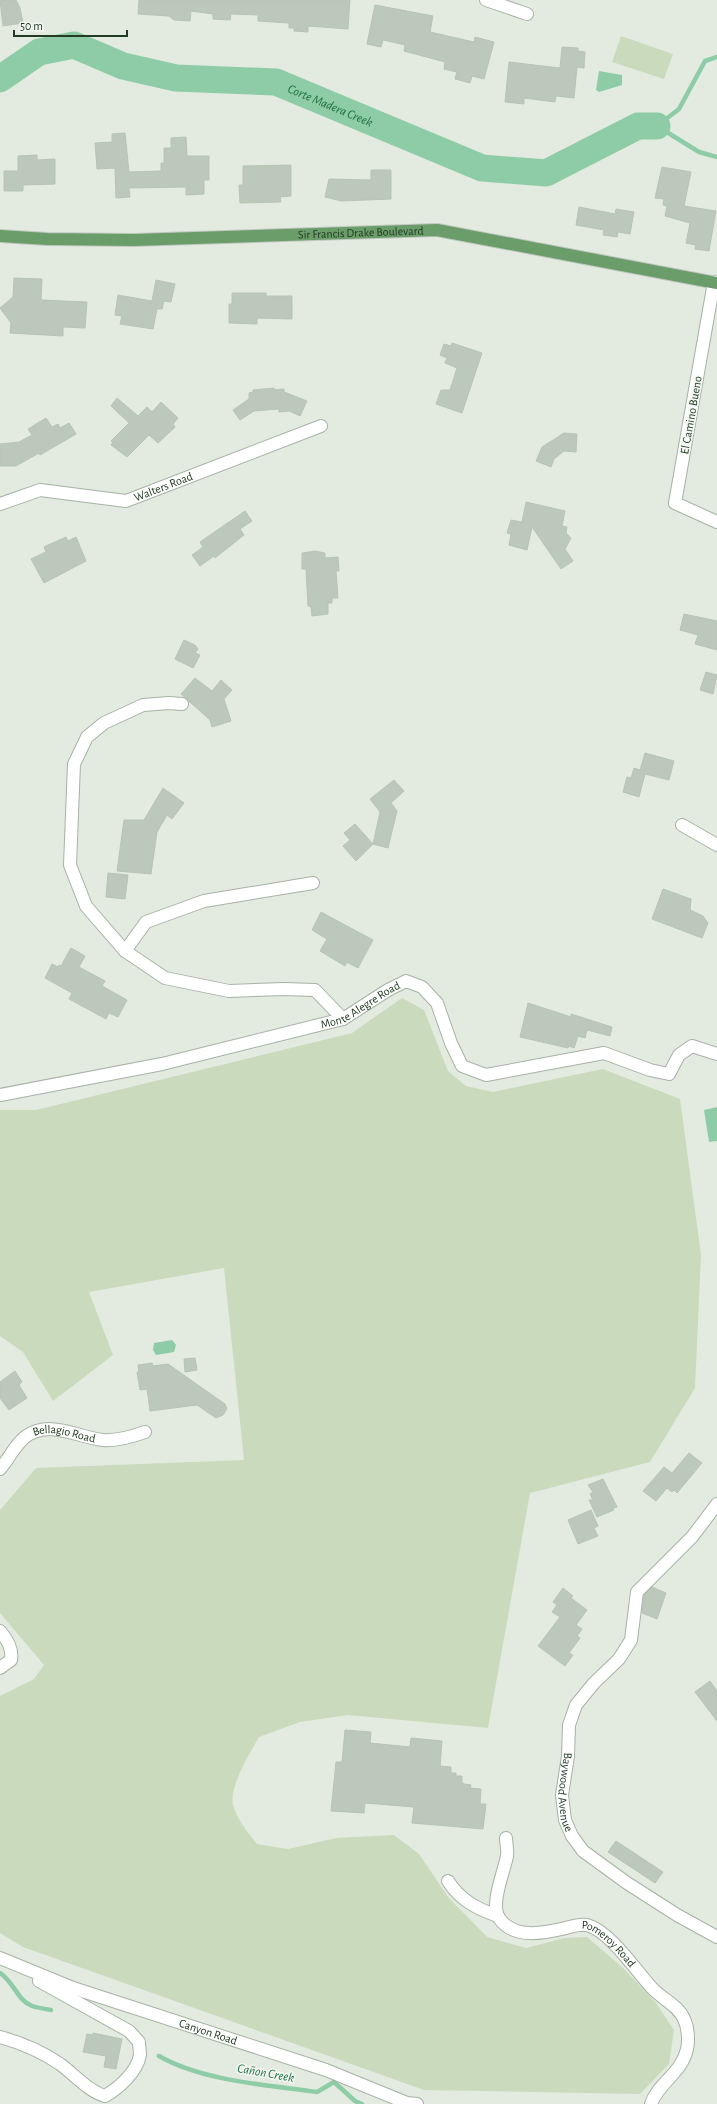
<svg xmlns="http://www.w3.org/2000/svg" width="717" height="2104" font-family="'Alegreya Sans',sans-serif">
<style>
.green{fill:#cadabc}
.water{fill:#8dcca6}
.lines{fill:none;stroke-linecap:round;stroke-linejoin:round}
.stream{stroke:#8dcca6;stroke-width:4.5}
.river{stroke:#8dcca6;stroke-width:27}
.building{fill:#bcc8ba;stroke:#b7c4b4}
.minor-casing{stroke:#a6b2a4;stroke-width:14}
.major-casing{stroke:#c1c8c1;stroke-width:14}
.minor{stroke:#fff;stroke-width:12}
.major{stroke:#6a9d69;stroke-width:12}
.labels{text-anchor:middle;stroke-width:3;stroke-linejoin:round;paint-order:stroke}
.street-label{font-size:12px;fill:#233a23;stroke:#f3f7f1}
.water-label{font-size:13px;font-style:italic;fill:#217142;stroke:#f3f7f1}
</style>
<rect width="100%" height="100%" fill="#e3ebe1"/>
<path class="green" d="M621 36 673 54 664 79 612 62Z
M402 998 424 1010 448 1071 466 1086 493 1092 603 1069 680 1099 701 1255 695 1388 650 1462 530 1493 488 1728 348 1715 300 1722 259 1737C250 1753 229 1786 233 1805 237 1819 248 1833 257 1844L288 1849 336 1838 394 1835 419 1854 448 1897 487 1937 526 1948 564 1938 587 1937 623 1968 656 2003 674 2030 669 2064 640 2094 424 2090 23 1947 0 1933V1696L34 1679 44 1665 0 1613V1510L36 1468 244 1460 224 1268 89 1292 113 1355 53 1401 23 1352 0 1336V1110H36L352 1033Z"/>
<path class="water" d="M599 71 622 75V85L599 92 596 90Z
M717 1107V1141L709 1142 704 1110Z
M172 1340 176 1345 174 1352 156 1355 153 1350 154 1343Z"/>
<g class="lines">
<path class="stream" d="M717 57 705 61 679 109 657 126 699 152 717 157
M0 1973C13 1981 18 2001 32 2006 38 2008 45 2009 51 2010
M159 2056C202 2081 268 2085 317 2092L334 2082 355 2101 362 2104"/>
<path class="river" id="s1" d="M0 79 39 52 74 45 123 66 176 78 276 82 482 168 546 173 638 126H657"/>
</g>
<path class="building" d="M0 0H16L20 8 23 23 3 26Z
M139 0H350L348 29 308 26V32L294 31V28H289V23L258 21V15L231 14 230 20 213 19V14L191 11 190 21 174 20 169 16 138 14Z
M375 5 433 16 430 32 474 42 475 37 494 42 484 79 472 76 470 83 455 79 457 72 444 69 445 62 404 51 405 45 383 40 381 47 367 44Z
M562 47 578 48V51L585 52 584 68 577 67 574 98 556 96 555 102 524 98V104L505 102 509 62 560 68Z
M125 133 129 172 161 171V163H164V148H171V138L186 137 187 156H209V180H204V194L186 195V187L129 188 130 197 116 198 115 168 97 169 95 143 112 142V134Z
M37 155V160L55 159V184L23 185V191H4V171H18V156Z
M291 165V196L280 197 281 202 240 203 239 185H243V166Z
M662 167 691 172 684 206 716 211 709 251 695 249 696 245 686 243 690 223 665 216 667 206 663 205 664 199 655 198Z
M371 170H391V199L341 201 325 197 329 179 371 180Z
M579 207 615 214 616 209 634 212 630 234 618 232 617 237 603 235 604 230 576 225Z
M14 278 42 279 41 300 87 302 85 328 63 327V336L10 333 11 323 0 308 13 297Z
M156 280 175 284 171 302 164 301 162 309H157L153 329 120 324 122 316 115 315 118 295 152 301Z
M232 293H266V296H292V319L257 318V324L229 323V304H232Z
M452 343 482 353 462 413 436 404 441 390H450L457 368 445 363 447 358 440 355 444 344 451 346Z
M274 388V390L284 389V392L307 401 300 416 289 411 279 412V409L254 411 240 420 233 410 249 399V393L253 392V390Z
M117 398 138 416 147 407 152 412 161 402 178 418 173 424 175 427 158 443 149 435 127 457 111 445 113 442 111 441 129 423 111 406Z
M46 418 52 427 58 424 60 428 69 423 76 434 40 455 39 453 16 466H0V444L19 442 32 435 28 429Z
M564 433 577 434 576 452 564 451 554 459 551 467 536 461 542 447Z
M526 502 565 511 562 526 567 527 566 533 571 538 565 549 573 561 561 569 532 527 527 550 509 545 511 534 507 533 511 520 522 522Z
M245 511 252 521 240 529 244 535 215 558 214 556 200 566 192 555 203 547 200 542Z
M66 537 68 541 76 537 86 561 44 583 31 559 46 552 44 547Z
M315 551 325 553V558L338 557 339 571H336L338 598H332V603H328V614L312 616 311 607 308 606 306 569H302V553Z
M684 614 717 621V650L695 644 698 635 680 630Z
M184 640 195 645 198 649 195 653 200 655 193 668 175 659Z
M706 672 717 675 713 694 700 690Z
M195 678 212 691 221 680 232 690 224 699 231 721 212 727 210 720 181 694Z
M645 753 674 761 669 780 645 774 639 797 623 792 627 777 631 778 634 768 640 770Z
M394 780 404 791 391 803 397 811 388 848 373 844 356 861 343 846 350 840 344 833 355 824 373 844 380 812 370 799Z
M163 788 184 803 172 819 167 815 157 832 151 874 117 871 124 820H144Z
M108 873 128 875 125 899 106 897Z
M663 889 691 899 690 910 703 916 708 923 702 938 652 919Z
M321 912 373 940 358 968 347 962 345 966 320 951 327 939 312 930Z
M71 948 85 956 79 967 105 981 102 986 127 1000 118 1017 109 1013 106 1019 69 999 72 993 45 978 52 964 58 967 59 965 61 966Z
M528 1003 571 1017V1014L612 1027 610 1036 587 1030 585 1038 578 1036 574 1048 569 1046 568 1048 520 1037Z
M195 1358 197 1370 185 1372 184 1359Z
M152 1363 153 1366 168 1364 225 1404 227 1409 223 1415 216 1418 197 1405 150 1411 147 1389 140 1390 137 1372H139L138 1365Z
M15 1371 22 1382 19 1385 27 1398 9 1410 0 1398V1382Z
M689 1453 702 1463 677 1493 674 1490 672 1492 667 1488 656 1501 643 1491 664 1467 672 1473Z
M603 1479 617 1507 613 1508 614 1510 597 1517 589 1500H593L590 1494 593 1492 588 1485Z
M591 1510 598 1526 594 1528 598 1536 578 1544 568 1520Z
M652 1587 666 1593 657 1619 642 1613 644 1595Z
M563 1588 573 1596 571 1598 587 1610 576 1625 582 1629 577 1636 580 1638 569 1653 573 1655 565 1666 538 1646 560 1617 552 1612 557 1605 553 1602Z
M710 1681 717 1691V1721L695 1692Z
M345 1730 371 1732 370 1743 410 1747 411 1738 442 1741 440 1766 451 1767V1773H456V1776H462V1783L464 1784 471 1785 470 1788 481 1789 480 1804H486L483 1829 412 1823 414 1807 365 1803 364 1813 331 1811 336 1762H342Z
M616 1841 663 1872 655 1883 608 1852Z
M93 2033 122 2039 116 2069 104 2067 106 2056 83 2052 87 2034 93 2035Z"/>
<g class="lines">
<defs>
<g id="minor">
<path d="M486 0 527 14"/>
<path d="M714 282 675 503 717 522"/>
<path id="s2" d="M0 504 40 490 126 501 321 426"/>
<path d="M182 704 169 703 143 705 104 723 87 737 74 764 70 865 86 906 125 951 165 978 229 991 284 989 315 990 343 1019"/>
<path d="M682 825 717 845"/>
<path d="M125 951 146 922 204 901 313 883"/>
<path id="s3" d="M0 1095 162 1064 343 1019 388 990 406 981 422 987 437 1003 451 1043 462 1066 486 1075 604 1053 650 1070 669 1074 679 1055 692 1046 717 1054"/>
<path id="s4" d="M0 1469C9 1459 14 1446 25 1437 50 1419 76 1437 103 1440 117 1441 131 1437 145 1432"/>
<path id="s5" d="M717 1504 692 1537 637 1592 631 1640 619 1659 594 1683 576 1705 569 1725 568 1756 562 1795 565 1820 572 1836 583 1851 627 1883 677 1915 717 1937"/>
<path d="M0 1631C7 1639 13 1649 11 1660L0 1668"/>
<path id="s6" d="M506 1838C506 1843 508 1850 507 1856 504 1872 490 1904 499 1918 514 1940 544 1933 566 1928 573 1926 579 1924 587 1925 610 1931 636 1971 652 1988 662 1999 678 2005 684 2019 688 2027 689 2040 687 2049 682 2073 658 2083 651 2104"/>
<path d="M448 1881C460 1900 477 1909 498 1916"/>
<path id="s7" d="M0 1958 73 1988 326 2070 407 2103 417 2104"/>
<path d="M0 2037C22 2043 41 2051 60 2064 75 2075 88 2091 105 2096 119 2088 137 2072 140 2055 140 2051 139 2046 139 2042L129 2031 39 1981"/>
</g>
<g id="major">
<path id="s8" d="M0 236 47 239 134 240 437 230 717 283"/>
</g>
</defs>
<use href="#minor" class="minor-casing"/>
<use href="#major" class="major-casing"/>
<use href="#minor" class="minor"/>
<use href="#major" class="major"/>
</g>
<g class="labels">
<g class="street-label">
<text dy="4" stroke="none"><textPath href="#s8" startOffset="361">Sir Francis Drake Boulevard</textPath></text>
<text transform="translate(691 415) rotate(-80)" y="4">El Camino Bueno</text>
<text dy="4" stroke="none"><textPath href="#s2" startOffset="169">Walters Road</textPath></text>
<text dy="4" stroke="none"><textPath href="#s3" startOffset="373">Monte Alegre Road</textPath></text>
<text dy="4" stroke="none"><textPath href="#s4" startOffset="82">Bellagio Road</textPath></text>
<text dy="4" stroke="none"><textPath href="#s5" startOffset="342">Baywood Avenue</textPath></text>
<text dy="4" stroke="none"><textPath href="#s6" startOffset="204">Pomeroy Road</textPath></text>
<text dy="4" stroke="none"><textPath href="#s7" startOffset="221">Canyon Road</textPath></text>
</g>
<g class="water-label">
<text dy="5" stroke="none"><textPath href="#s1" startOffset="350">Corte Madera Creek</textPath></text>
<text transform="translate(266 2072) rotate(10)" y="5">Cañon Creek</text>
</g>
</g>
<path d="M14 30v6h113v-6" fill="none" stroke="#233a23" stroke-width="2"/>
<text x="20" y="30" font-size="12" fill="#233a23" stroke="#f3f7f1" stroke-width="3" paint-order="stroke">50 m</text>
</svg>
